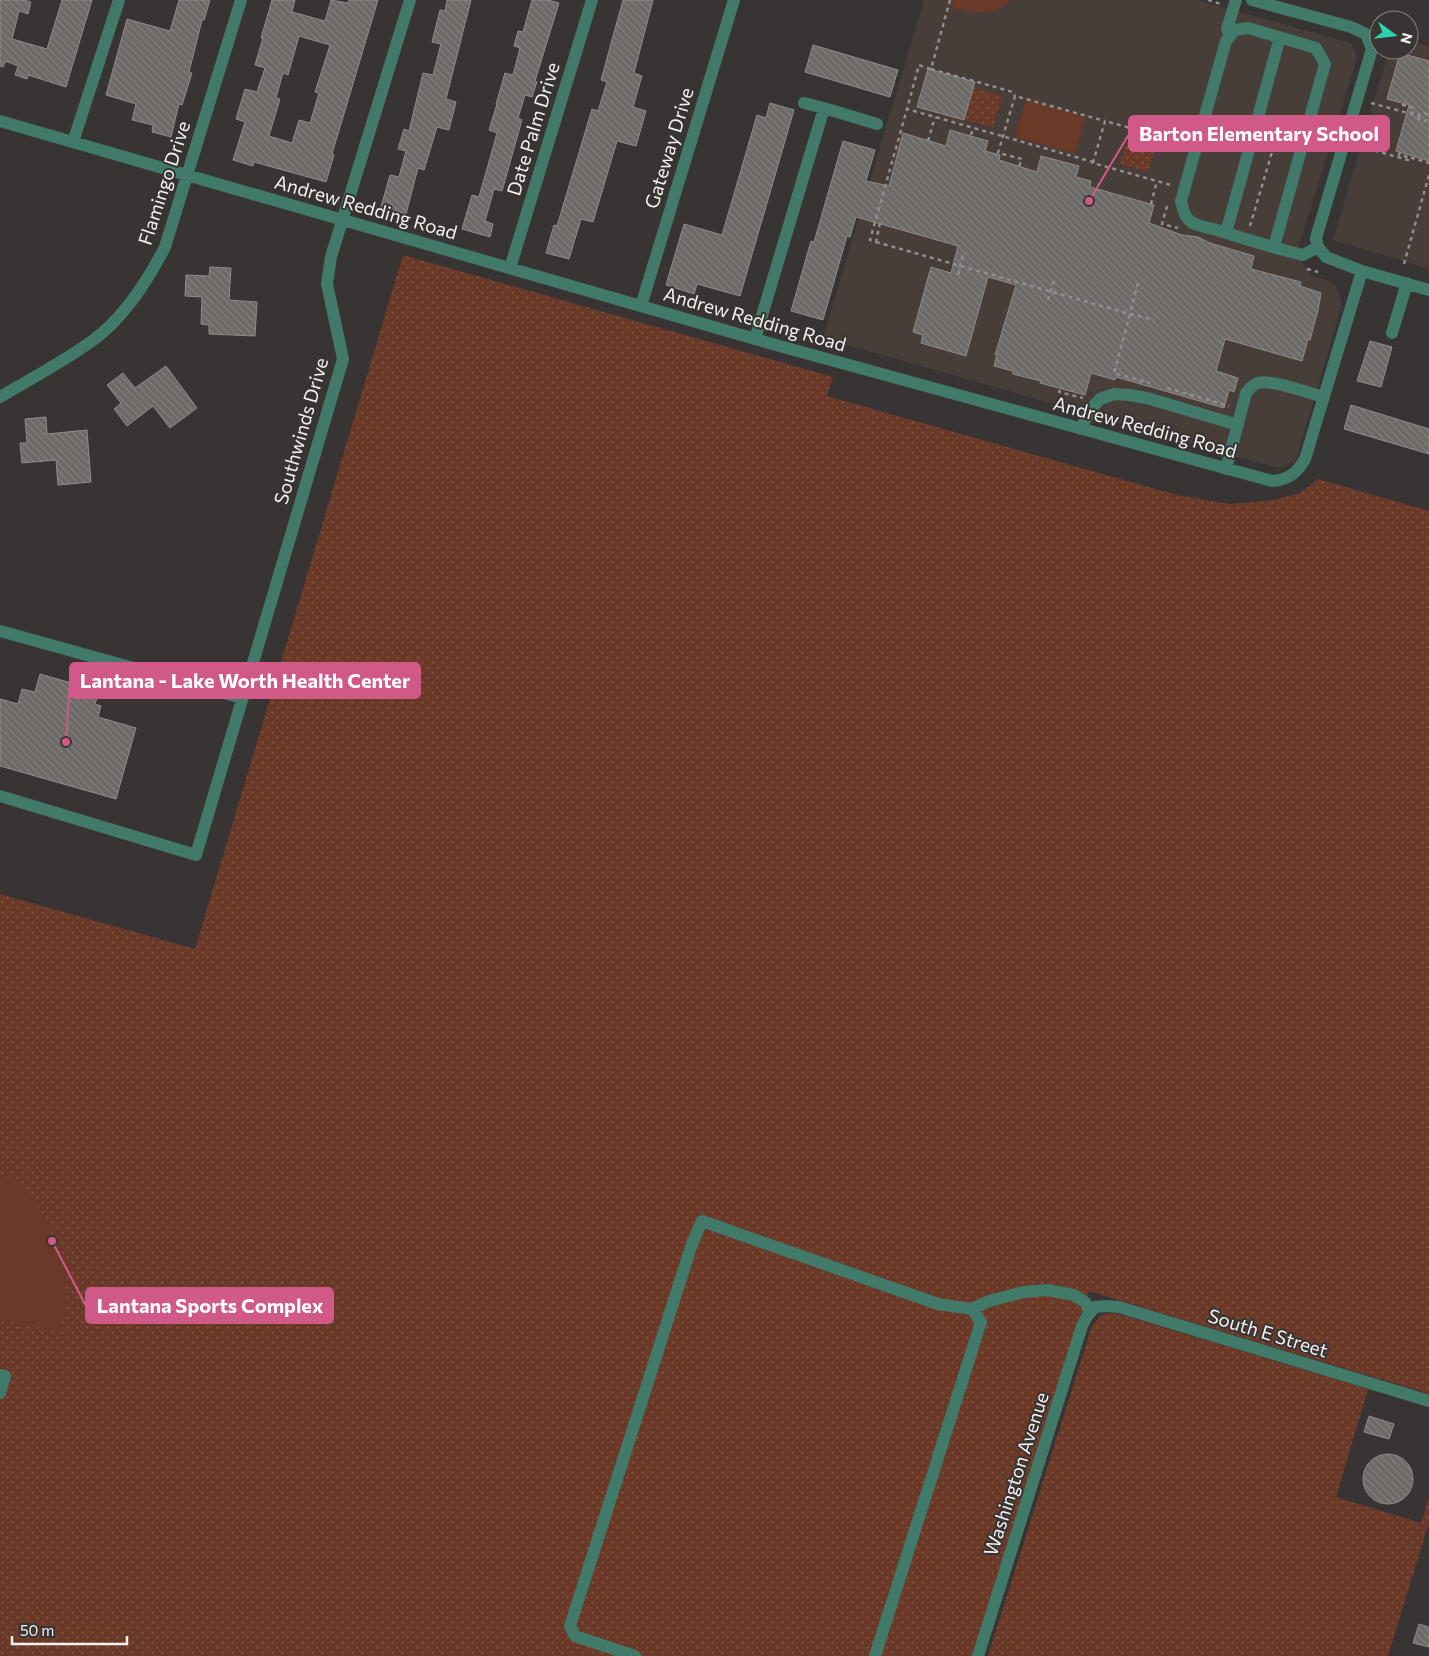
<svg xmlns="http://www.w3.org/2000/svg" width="1429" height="1656" font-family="Commissioner,sans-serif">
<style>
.built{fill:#473d39}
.grass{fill:url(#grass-dots)}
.garden{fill:#6a3927}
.building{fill:url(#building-back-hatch);stroke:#8f8b89;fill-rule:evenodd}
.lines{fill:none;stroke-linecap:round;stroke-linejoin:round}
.path{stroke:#918e8d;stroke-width:2.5;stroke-dasharray:4 4;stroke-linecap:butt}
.minor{stroke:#427a69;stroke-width:12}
.labels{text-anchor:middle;stroke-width:4;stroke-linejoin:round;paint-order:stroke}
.street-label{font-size:19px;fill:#f3f1f0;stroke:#383433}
.leader{fill:none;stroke:#d15988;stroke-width:2}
.callout-dot{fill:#d15988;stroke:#383433;stroke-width:2}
.callout{fill:#d15988;stroke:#d15988;stroke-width:2}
.callout-label{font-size:20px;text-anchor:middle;font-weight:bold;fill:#fff}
</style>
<defs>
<pattern id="grass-dots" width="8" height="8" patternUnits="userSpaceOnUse" patternTransform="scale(1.25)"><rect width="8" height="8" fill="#6a3927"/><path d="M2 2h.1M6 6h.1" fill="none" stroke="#805647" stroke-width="1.8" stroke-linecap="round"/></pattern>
<pattern id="building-back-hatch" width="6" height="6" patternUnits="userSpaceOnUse" patternTransform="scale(1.25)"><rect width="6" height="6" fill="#6c6967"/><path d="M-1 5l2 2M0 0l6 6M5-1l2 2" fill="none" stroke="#817f7d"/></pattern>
</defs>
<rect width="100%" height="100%" fill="#383433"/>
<path class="built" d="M924 0H1198L1350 43 1355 50 1357 58 1297 253 1311 276 1327 280 1337 287 1342 304 1296 461 1282 468 1263 464 823 338Z
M1409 40 1429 46V269L1333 240 1389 50H1409Z"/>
<path class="grass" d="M974 88 1002 96 993 127 965 120Z
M1129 132 1157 140 1148 172 1120 164Z
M403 255 833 377 827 396 1177 495 1230 504 1274 500 1300 493 1318 479 1429 511V1394L1089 1291 972 1656H0V894L195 949Z
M1109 1313 1119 1314 1368 1389 1336 1497 1421 1523 1429 1497V1522L1388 1656H988L1092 1326 1100 1316Z"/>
<path class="garden" d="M953 0H1010C995 17 970 13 951 7Z
M1026 100 1085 117 1075 154 1015 137Z
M0 1173 12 1180 27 1195 43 1215 58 1246 63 1268 66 1304 58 1331 0 1319Z"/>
<path class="building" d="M0 0H24L31 2 28 14 19 11 12 39 47 49 62 0H92L66 87 28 75 27 79 15 75 18 66 8 62H5L3 67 0 66Z
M179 0H210L204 20H202L189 72 192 73 182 105 179 104 171 137 152 132 153 125 132 120 136 104 106 95 127 19 170 31Z
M272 0H295L292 12 325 21 331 0 348 3 349 0H378L332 154 334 155 326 182 254 162 253 166 233 160 245 122 236 119 245 89 257 92 265 68 255 65 263 38H261ZM299 36 330 45 315 92 319 93 310 123 299 120 292 143 269 136 280 99 276 98 283 73 288 75Z
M447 0H471L446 99 456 102 449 130 437 127 424 170 418 168 406 214 381 207 390 175 399 177 406 151 398 149 404 129 409 131 423 73 433 75 441 44 432 42 440 10 445 11Z
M532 0H548L559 3 535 81 537 82 532 97 525 95 518 118 522 120 502 191 494 189 485 221 493 224 490 237 462 229 472 195 479 197 497 133 489 130 497 104H496L505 73 513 75 520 48 514 46 518 31 523 32Z
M623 0H653L634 73 642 76 633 107 646 111 636 146 617 141 593 222 581 219 569 259 546 253 554 225 557 226 592 109 598 111 607 82 601 80Z
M813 45 898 70 890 97 805 72Z
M1400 53 1429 61V161L1396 151 1409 105 1387 99Z
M928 69 975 82 964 120 917 107Z
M770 103 794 110 740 296 697 284 694 294 666 285 684 224 722 235 757 115 766 118Z
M950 130 988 141 985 151 1000 155 999 160 1037 172 1041 156 1079 166 1076 177 1091 181 1090 187 1154 205 1149 223 1182 235 1198 237 1210 243 1254 256 1251 269 1301 282 1300 286 1321 293 1318 310 1310 340 1308 339 1302 361 1225 339 1216 371 1238 378 1234 392 1229 390 1224 408 1116 377 1115 380 1091 373 1085 395 1040 383 1041 381 1013 374V371L994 366 997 355H995L1016 285 988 277 966 356 921 343 923 335 913 332 931 267 951 273 958 246 856 217 850 237 847 236 823 320 791 311 811 241 814 242 843 141 875 150 866 181 889 186 903 133 946 146Z
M210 267 231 268 229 300 257 302 255 336 209 334V325L201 324 202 297 185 296 186 275 209 276Z
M1370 341 1392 347 1381 387 1357 381Z
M166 366 197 408 170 428 153 406 127 426 114 409 121 403 107 385 123 373 135 388Z
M1351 405 1429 429V454L1344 429Z
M46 417 47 434 87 430 91 482 58 485 56 460 22 463 20 443H27L25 419Z
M40 674 99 691 95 704 101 706 98 717 136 728 116 799 0 766V699L18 704 22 689 35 692Z
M1369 1416 1394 1424 1389 1439 1364 1432Z
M1363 1479a25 25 0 1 1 50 0a25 25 0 1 1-50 0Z
M1419 1624 1429 1627V1647L1413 1643Z"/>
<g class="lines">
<path class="path" d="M950 0 931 69 919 65 907 109 1093 162
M1208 0 1221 4
M931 69 1013 92 1015 96
M1371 103 1419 116
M1403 104V105L1414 108 1411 119
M1418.5 117a4.5 4.5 0 1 1 9 0a4.5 4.5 0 1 1-9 0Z
M1216 125 1239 131
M971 135 973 128
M1167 138 1105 121 1093 163 1171 185
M928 141 935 117
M1275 142 1288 146
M1359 146 1411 161 1412 158 1429 163
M1400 152 1399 155 1412 158
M1019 166 1022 159 998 153 1015 96 1105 121
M1151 204 1157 181
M1167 206 1162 224 1178 228
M880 223 876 242 870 240 907 109
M1250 226 1275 142 1265 139
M876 242 1130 314 1114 373 1150 383
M1404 264 1429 175
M1307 269 1318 272
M958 275 963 254
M1138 283 1130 314 1154 320
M1048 300 1054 280
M1167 388 1229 406
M1060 390 1059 392 1083 398"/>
<path class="minor" d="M1252 0 1351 27 1366 34 1372 49 1316 238 1318 247 1326 257 1362 271 1429 290
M1230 36 1227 29 1236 0
M804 103 824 108
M0 121 776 345 1272 481C1288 480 1297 473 1305 459L1362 271
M73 142 119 0
M1226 233 1280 37
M1274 247 1325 64 1316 48 1248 28 1235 30 1226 41 1181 201C1183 209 1184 216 1191 222 1197 226 1209 228 1217 230 1245 239 1274 248 1303 255L1318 247
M510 268 592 0
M641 306 734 0
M1392 333 1407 283
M755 339 824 108 877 124
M0 397C30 379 63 362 92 341 124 318 147 282 165 247L241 0
M1081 429 1089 411 1100 399 1114 394 1129 395 1147 398 1238 425
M1226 469 1246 393C1249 389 1252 385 1258 383 1269 379 1310 393 1323 397
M0 631 242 698
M0 796 196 855 343 359 327 284 331 257 410 0
M0 1375 5 1376 0 1393
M635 1656 575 1636 570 1626 692 1244 702 1221 938 1304 972 1309 989 1301 1024 1292 1047 1290 1074 1295 1085 1302 1090 1312
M875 1656 981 1322 972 1309
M978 1656 1082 1326 1088 1315 1095 1307 1107 1306 1119 1307 1429 1401"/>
</g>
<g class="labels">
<g class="street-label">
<text transform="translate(533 129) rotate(-73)" y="7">Date Palm Drive</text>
<text transform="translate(669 148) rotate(-73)" y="7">Gateway Drive</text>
<text transform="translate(164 183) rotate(-72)" y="7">Flamingo Drive</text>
<text transform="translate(366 207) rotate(16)" y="7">Andrew Redding Road</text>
<text transform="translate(755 319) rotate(16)" y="7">Andrew Redding Road</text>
<text transform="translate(1145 427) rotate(15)" y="7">Andrew Redding Road</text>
<text transform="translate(301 431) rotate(-74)" y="7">Southwinds Drive</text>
<text transform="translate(1268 1333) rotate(17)" y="7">South E Street</text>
<text transform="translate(1016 1474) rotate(-72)" y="7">Washington Avenue</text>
</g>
</g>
<path class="leader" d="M1089 201L1129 134M66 742L70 681M52 1241L86 1306"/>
<g class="callout-dot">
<circle cx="1089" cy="201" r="5"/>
<circle cx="66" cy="742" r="5"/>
<circle cx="52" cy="1241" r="5"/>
</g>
<g class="callout">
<rect x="1129" y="116" width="260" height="35" rx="5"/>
<rect x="70" y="663" width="350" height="35" rx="5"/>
<rect x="86" y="1288" width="247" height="35" rx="5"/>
</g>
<g class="callout-label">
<text x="1259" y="141">Barton Elementary School</text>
<text x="245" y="688">Lantana - Lake Worth Health Center</text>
<text x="210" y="1313">Lantana Sports Complex</text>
</g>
<g transform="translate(1394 35) rotate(105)"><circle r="24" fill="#383433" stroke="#83807f"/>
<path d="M0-4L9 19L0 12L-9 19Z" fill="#2bd5ac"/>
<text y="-8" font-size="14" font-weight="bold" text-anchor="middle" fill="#f3f1f0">N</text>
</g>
<path d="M12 1636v8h115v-8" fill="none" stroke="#f3f1f0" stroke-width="2.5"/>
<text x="20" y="1636" font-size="15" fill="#f3f1f0" stroke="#383433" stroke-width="4" paint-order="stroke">50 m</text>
</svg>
